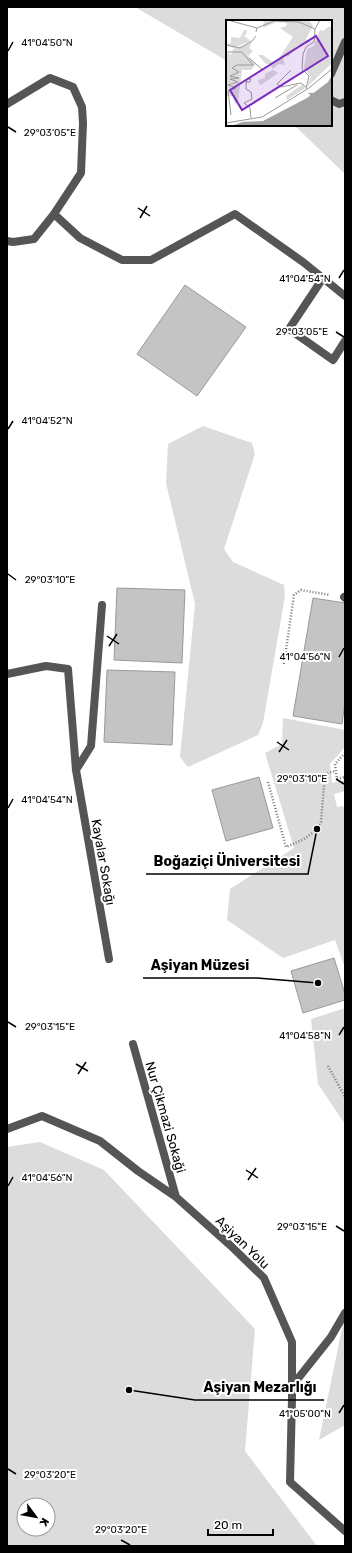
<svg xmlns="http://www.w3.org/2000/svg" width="352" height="1553" font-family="Rubik,sans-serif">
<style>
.green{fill:#dcdcdc;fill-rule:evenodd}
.building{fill:#c4c4c4;stroke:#999}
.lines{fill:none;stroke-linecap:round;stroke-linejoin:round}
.path{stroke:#777;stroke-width:2.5;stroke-dasharray:1 2;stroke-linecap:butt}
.lane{stroke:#555;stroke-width:8}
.street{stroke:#555;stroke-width:8}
.ticks{fill:none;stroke:#000;stroke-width:1.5}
.labels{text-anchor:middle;stroke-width:4;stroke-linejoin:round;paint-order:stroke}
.street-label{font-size:13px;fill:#000;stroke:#fff}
.inset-river{fill:none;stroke:#a3a3a3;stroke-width:2}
.inset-road{fill:none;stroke:#999;stroke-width:1}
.view{fill:#7b2cbf;fill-opacity:0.15;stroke:#7b2cbf;stroke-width:2}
.inset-edge{fill:none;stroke:#000;stroke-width:2}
.ticks-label{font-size:10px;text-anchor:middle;fill:#000;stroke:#fff;stroke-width:4;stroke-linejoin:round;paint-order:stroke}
.leader{fill:none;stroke:#000;stroke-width:1.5}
.callout-dot{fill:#000;stroke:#fff;stroke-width:1.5}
.callout-label{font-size:14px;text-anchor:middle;font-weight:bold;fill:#000;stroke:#fff;stroke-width:4;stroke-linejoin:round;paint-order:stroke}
</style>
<rect width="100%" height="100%" fill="#fff"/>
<path class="green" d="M135 7H345V174L294 125H331V21H227V61Z
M203 426 252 443 255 454 224 549 233 562 284 585 285 596 263 723 258 735 188 767 180 757 195 604 166 483 168 444Z
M283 718 345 730V747L330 764 332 783 345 780V791L334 794 337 807 343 806 345 810V968L335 940 283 958 227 920 230 889 294 848 265 753 282 744Z
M345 1008V1124L318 1084 311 1019Z
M40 1142 104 1170 255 1329 245 1451 317 1546H7V1147ZM24 1505H48V1529H24Z
M345 1313V1425L319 1440 345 1314Z"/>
<path class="building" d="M185 285 246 327 197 396 137 354Z
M117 588 185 590 182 663 114 660Z
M313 598 345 603V702L342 724 293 716Z
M107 670 175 672 172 745 104 742Z
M259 777 273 828 226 841 212 790Z
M334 958 345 994V1000L303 1013 291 971Z"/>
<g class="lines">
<path class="path" d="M284 664 294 595 301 590 330 595
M345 753 335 764 337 779 345 777
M268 782 286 847C301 841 313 836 321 822L325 774 336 771
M328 1066 345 1097"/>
<path class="lane" d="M331 74 345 42
M331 100 339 104 345 102
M344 597 345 598"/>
<path class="street" d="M7 104 50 78 73 87 82 107 83 123 81 173 54 214 80 238 122 260H151L235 214 303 262 345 296
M7 241 13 242 34 239 54 214
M323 278 289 329 333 360 345 341
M7 674 46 666 68 669 76 770 109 959
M76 770 91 746 102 605
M133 1044 176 1197
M7 1129 42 1116 100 1141 138 1171 176 1197 231 1246 264 1278 292 1342V1398L290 1482 345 1531
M292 1386 331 1337 345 1313"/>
</g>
<path class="ticks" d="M8 51 13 42M8 127 16 132M138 208 150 216M140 218 147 206M339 278 344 270M336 332 344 337M8 429 13 421M8 574 16 580M107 636 119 644M109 646 117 634M339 657 344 648M277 742 289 750M279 752 287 740M336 779 344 784M8 808 13 799M8 1022 16 1027M339 1035 344 1027M76 1064 88 1071M78 1074 86 1062M246 1170 258 1178M248 1180 256 1168M8 1186 13 1177M336 1226 344 1231M339 1413 344 1405M8 1469 16 1474M121 1540 130 1545"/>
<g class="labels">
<g class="street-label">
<text transform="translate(104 862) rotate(80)" y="5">Kayalar Sokağı</text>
<text transform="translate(166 1117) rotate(74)" y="5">Nur Çikmazi Sokaği</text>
<text transform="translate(243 1242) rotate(44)" y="5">Aşiyan Yolu</text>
</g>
</g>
<g transform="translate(226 20)">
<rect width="106" height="106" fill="#fff"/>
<path d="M38 0H89L84 1 87 6 80 19 85 22 71 26 62 37 59 35 57 38 59 45 53 44 46 49 45 45 42 46 44 45H47V44H40L32 35H37L49 44 67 17 54 8 60 6 61 3 50 2 37 8ZM102 7H106V43L81 67 85 57 78 48 81 29 88 26 94 10 97 11ZM18 10H21L20 15H17L25 21 7 28 0 24 5 23V17L14 18ZM26 22 23 28 27 31 22 36 30 44 25 50H16L12 82 9 84 7 76H1L0 84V33L6 34 7 29ZM47 50 52 53 35 65 33 64 32 60 39 58V54ZM77 64 79 68 61 80 60 76Z" fill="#dcdcdc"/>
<path d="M106 55V106H6L16 102 37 101 81 78 102 62Z" fill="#a3a3a3"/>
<path class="inset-river" d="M85 74 88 106M106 75 85 74 94 80 106 82"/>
<path class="inset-road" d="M5 1 31 8M30 12 31 8 48 1 73 2 89 9M0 25 14 28 26 21 30 16M0 32H16L27 45H11L6 48 13 52 4 56 13 58 4 59 12 62 2 65 10 68 2 71 5 95M23 38 37 50M65 50 51 64 55 67 75 63 80 67M20 62H24L25 59H21L20 64V69L25 72 26 79 18 83 24 88 25 98M80 69 83 56 76 49 77 34 80 27 88 22 89 9 94 0M49 78 71 65M0 103 36 97 83 68 106 49"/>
<path class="view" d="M90 16 102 36 16 90 4 70Z"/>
<rect width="106" height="106" class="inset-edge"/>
</g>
<g class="ticks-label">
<text x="47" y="46">41°04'50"N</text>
<text x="50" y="136">29°03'05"E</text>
<text x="305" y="282">41°04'54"N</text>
<text x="302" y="335">29°03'05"E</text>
<text x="47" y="424">41°04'52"N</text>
<text x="50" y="583">29°03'10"E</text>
<text x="305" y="660">41°04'56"N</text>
<text x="302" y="782">29°03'10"E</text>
<text x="47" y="803">41°04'54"N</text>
<text x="50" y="1030">29°03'15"E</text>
<text x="305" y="1039">41°04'58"N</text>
<text x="47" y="1181">41°04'56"N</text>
<text x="302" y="1230">29°03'15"E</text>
<text x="305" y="1417">41°05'00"N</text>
<text x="50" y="1478">29°03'20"E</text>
<text x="121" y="1533">29°03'20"E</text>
</g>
<path class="leader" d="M317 829L308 874H146M318 983L257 978H143M129 1390L195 1400H324"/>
<g class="callout-dot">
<circle cx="317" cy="829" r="4"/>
<circle cx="318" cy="983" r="4"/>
<circle cx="129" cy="1390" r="4"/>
</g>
<g class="callout-label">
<text x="227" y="866">Boğaziçi Üniversitesi</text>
<text x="200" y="970">Aşiyan Müzesi</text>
<text x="260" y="1392">Aşiyan Mezarlığı</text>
</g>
<rect width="352" height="1553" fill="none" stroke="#000000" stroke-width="16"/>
<g transform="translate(36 1517) rotate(122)"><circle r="19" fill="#ffffff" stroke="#999999"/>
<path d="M0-3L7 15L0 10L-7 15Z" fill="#000000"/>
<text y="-6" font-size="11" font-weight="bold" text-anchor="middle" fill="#000000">K</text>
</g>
<path d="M208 1529v6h65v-6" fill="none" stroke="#000000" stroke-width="2"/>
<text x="214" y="1529" font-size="12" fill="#000000" stroke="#ffffff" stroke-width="3" paint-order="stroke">20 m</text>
</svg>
